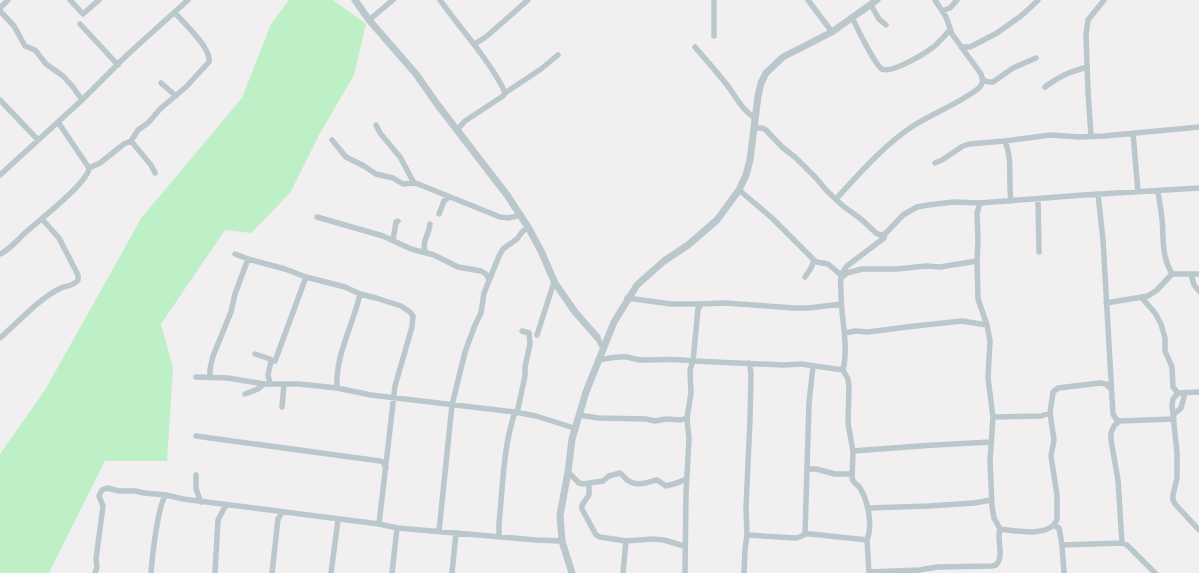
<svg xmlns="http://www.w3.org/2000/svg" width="1199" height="573" font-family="Karla,sans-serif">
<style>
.green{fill:#bdf0c7}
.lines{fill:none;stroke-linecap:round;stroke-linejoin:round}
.minor{stroke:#bac7cc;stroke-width:5.5}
.tertiary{stroke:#bac7cc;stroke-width:7}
</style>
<rect width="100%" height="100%" fill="#f2eff0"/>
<path class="green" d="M289 0H333L366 24 354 75 319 135 290 193 251 233 225 230 161 324 173 368 167 461H105L49 573H0V454L45 390 142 217 242 98 271 24Z"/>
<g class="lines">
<path class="minor" d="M70 0 83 14 99 0
M440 0C454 20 470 38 484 58 492 69 500 80 505 93L503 96 465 121 457 130
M714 0V36
M808 0 832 32
M871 5 879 19 886 25
M0 8 8 0
M0 11 14 26 25 46 35 50 46 64 63 76 73 87 82 100
M942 11 950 8 957 0
M852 17C856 26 875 65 882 69 891 74 924 54 932 48 939 43 944 36 950 30
M369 20 393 0
M80 24 118 65
M475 44 487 36 528 0
M695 47C706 60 717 72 727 85 736 97 743 111 755 118
M961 47H970L997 33 1021 16 1031 7 1038 0
M983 80 989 82H993L1013 68 1036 58
M161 83 176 96
M1045 87C1059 76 1070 72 1087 67
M505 93 541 69 558 55
M0 100 38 140
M376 125 380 133 400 157 414 183
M754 128H762L766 130 782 147 796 158 816 178 827 191 843 206 861 219 876 233 880 235 885 234
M1133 133 1138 192
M1091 136 1088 92 1086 35 1088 20 1104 0
M332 140 346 157 364 166 376 174 393 178 403 184 414 183 418 184 500 217 508 218 521 215
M131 141 151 165 155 173
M1005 141C1013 160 1008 181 1011 201
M935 163 942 160 963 146 969 144 1005 141 1050 135 1080 137 1104 136 1199 127
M89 168 100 163 124 144 131 141 138 130 148 123 160 109 186 87 209 62C212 49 184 23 175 13
M0 175 82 100 127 55 188 0
M739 190 772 218 814 260 817 262 828 264 841 275C840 281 841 287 841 294 841 319 849 345 843 370
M1158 191C1159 200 1161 209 1162 219 1164 241 1161 254 1172 274
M1098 194 1103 240 1113 414 1116 419 1119 421 1174 419
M836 199C860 173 884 145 913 126 932 114 953 106 972 93 980 88 985 84 981 74L952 34 946 17 935 0
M1038 199 1039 252
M439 214 444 201 449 197
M317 217 383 236 411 249 434 255 458 267 481 271 486 274 489 280
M393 240 396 222 398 221
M425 252C422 239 429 236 430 224
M0 254C10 250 18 239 26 232 38 221 88 183 89 168L58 122
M235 254 248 259 285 269 306 277 345 287 360 294 376 298 401 306 410 312 413 316 412 327 395 386 379 524
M1191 274 1194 285 1199 291
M841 275 847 266 884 238 885 234 903 215 917 207 928 205 954 202 980 203 1083 195 1199 188
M805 277 811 268 814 260
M842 277 847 273 862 269H897L926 266 940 267 977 261
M627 298 671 304H701L725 303 795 308H809L841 304
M1142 298 1155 313 1161 324 1165 338V351L1172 367 1173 387 1178 393 1199 392
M1106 303 1148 296 1157 290 1172 274H1199
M845 333 855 331 868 332 915 326 962 321 987 325
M537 335 554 282
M597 337 603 348
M0 338C19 322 36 301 59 289 66 285 73 287 78 280V275L59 238 42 219
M255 354 270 359 271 361 268 375 270 384
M598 360C607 359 617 356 627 357 632 358 637 360 642 360 659 360 676 358 693 361L783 365 801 364 843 370 848 379 849 386 848 423 853 451 852 478C853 483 857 484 860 488 868 501 873 525 867 540L869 573
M275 361 306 277
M196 377 228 378 264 384H299L337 388 371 395 515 412 536 416 574 428
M210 378V369L213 356 231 312 235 294 248 259
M337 388C335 355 353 326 360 294
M1178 393 1173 399 1172 405 1177 453V478L1173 495V500L1175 504 1199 530
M245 394 258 389 264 384
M282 407 284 384
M517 413 525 376V367L530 344 529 333 522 331
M579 415 598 418 646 419 655 421 666 419 681 420 687 418
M1173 415 1181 408 1185 393
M993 417 1041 416 1050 413
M1119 421 1114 426 1111 433V440L1118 480 1122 543
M196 436 380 461 383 462 386 468
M853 451C899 447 945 444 991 442
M808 469H816L835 474H852
M568 472 579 483 583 484 603 481 609 476 620 473C623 475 625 479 629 481 638 487 648 482 657 480L666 486 677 483 686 479
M196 475V489L201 502
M589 484V495L582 505V509L596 535 600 537 626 541 653 539 664 540 684 546
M868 508 929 506 974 503 991 500
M1055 526 1059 528 1062 545 1064 573
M1000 529C1015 531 1051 538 1057 519V495L1051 456 1054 440 1050 413 1053 392 1058 388 1100 383 1106 384 1110 388
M439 531 452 405 465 352 475 325 481 313 484 293 499 256 503 249 517 239 522 232 528 227
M805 534 809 403 813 366
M747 535 796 538 802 536 805 534H811L867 540
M499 537V523C503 486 503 447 515 412
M1062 545 1122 543 1127 545 1155 573
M869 572 919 570 937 567 992 566 996 565C1005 555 996 540 1000 529L994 518 992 506 990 461 993 417 988 378 990 341 987 325 978 299 977 261 978 241 977 213 980 203
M95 573 97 567 96 559 103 506 99 496 102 490 107 488 119 491H135L144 493 166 495 183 499 379 524 397 528 536 540 562 541
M151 573C152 559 158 503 166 495
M215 573 218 520 226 505
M272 573 278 519 282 512
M331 573 338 520
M392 573 397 528
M452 573 456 533
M623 573 626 541
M685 573 686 493 689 439 687 418 691 393 690 370 693 361 698 309 701 304
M744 573 745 549 747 535 746 508 750 419 751 373 749 363"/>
<path class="tertiary" d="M355 0 369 20 416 74 437 104 507 195 528 227 541 251 555 283 575 312 597 337
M572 573 562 541 560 515 568 472 572 439 586 392 614 322 637 285 664 261 688 245 717 220 739 190 746 175 750 160 758 96 761 83 766 73 783 57 832 32 877 0"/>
</g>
</svg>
